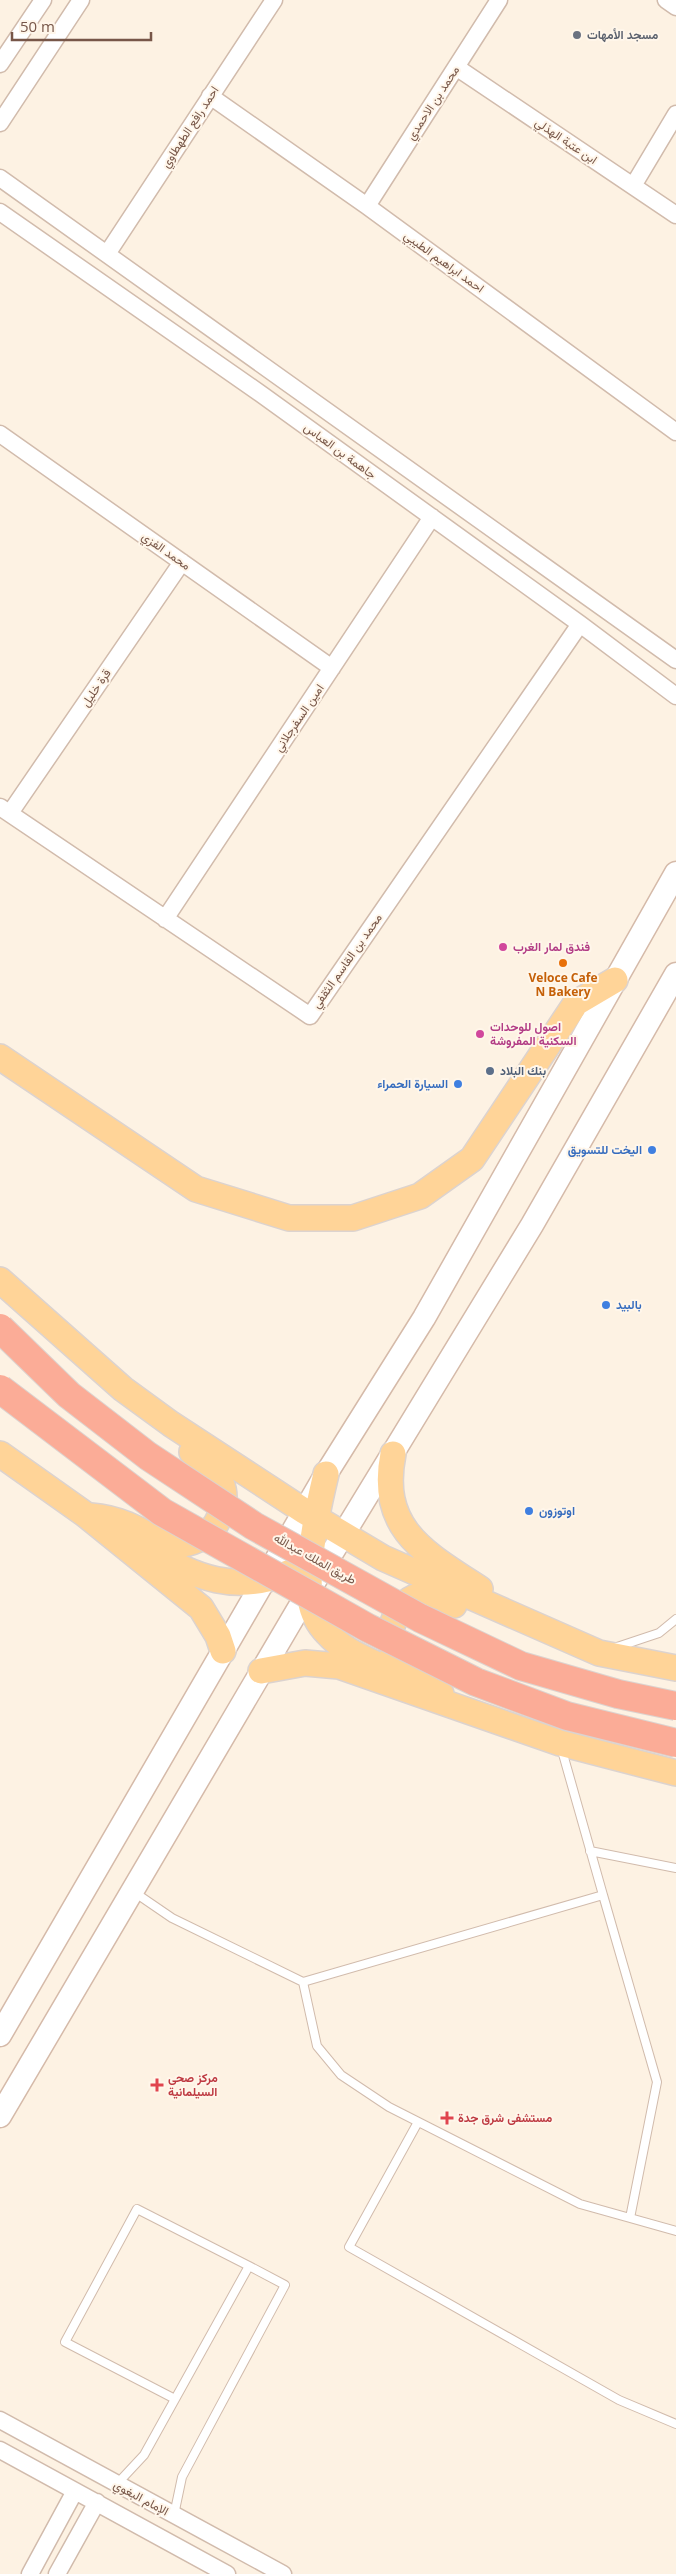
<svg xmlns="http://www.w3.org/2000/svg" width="676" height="2574" font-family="'Open Sans',Vazirmatn,sans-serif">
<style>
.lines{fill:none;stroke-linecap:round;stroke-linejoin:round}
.lane-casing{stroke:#d1bbac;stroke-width:10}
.street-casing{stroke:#d1bbac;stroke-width:19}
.secondary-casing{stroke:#d5baa9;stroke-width:25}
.primary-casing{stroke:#dcd3cf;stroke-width:28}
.lane{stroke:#fff;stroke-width:8}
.street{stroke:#fff;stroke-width:16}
.secondary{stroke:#fff;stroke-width:22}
.primary{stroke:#ffd498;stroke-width:25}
.highway-bridge-casing{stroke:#dcd3cf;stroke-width:30;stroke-linecap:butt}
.highway-bridge{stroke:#fbac97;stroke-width:28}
.worship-dot{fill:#6b7280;stroke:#fff6ea;stroke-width:2}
.hotel-dot{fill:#d1479c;stroke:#fff6ea;stroke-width:2}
.food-dot{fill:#e8710a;stroke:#fff6ea;stroke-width:2}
.service-dot{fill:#5c6f8a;stroke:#fff6ea;stroke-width:2}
.shop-dot{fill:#3f7fe0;stroke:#fff6ea;stroke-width:2}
.health-dot{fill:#e0444e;stroke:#fff6ea;stroke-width:2}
.labels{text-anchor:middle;stroke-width:4;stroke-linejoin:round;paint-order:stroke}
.worship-label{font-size:12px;font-weight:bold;fill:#5b616d;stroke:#fff6ea;text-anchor:start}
.street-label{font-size:12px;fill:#775648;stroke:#fff6ea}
.hotel-label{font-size:12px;font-weight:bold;fill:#b23c85;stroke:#fff6ea;text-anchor:start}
.food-label{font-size:12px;font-weight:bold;fill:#c56008;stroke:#fff6ea}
.service-label{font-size:12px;font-weight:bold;fill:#4e5e75;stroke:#fff6ea;text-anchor:start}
.shop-label{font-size:12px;font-weight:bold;fill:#366cbe;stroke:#fff6ea;text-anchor:end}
.health-label{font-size:12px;font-weight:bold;fill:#be3a42;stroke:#fff6ea;text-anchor:start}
</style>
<rect width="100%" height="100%" fill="#fdf2e3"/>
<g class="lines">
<defs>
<path id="lane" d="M614 1648 659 1633 676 1619
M590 1851 676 1868
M134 1892 172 1918 303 1982 603 1895 561 1747
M303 1982 317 2046 341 2075 389 2107 580 2204 630 2218 657 2082 603 1895
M418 2122 349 2247 619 2400 676 2424
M630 2218 676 2231
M175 2399 65 2342 137 2209 249 2266
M116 2485 144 2455 249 2266 285 2285 182 2477 174 2515"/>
<path id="street" d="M666 0 676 7
M0 64 43 0
M456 67 676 215
M210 96 367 206 676 432
M0 123 81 0
M0 178 676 660
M633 186 676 114
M367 206 499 0
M0 212 261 394 580 624 676 696
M107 254 274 0
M0 434 332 668
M0 807 310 1016 580 624
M10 813 182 562
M165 919 432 517
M0 2420 283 2574
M0 2450 227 2574
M30 2574 75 2491
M57 2574 97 2502"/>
<path id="secondary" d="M0 2035 326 1474 424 1318 676 873
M0 2116 310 1589 532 1225 676 974"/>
<path id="primary" d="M0 1057 196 1189 289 1218H353L420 1196 472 1159 576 1003 615 980
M0 1280 123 1389 171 1424 304 1511 383 1558 599 1653 676 1668
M0 1454 86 1515 201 1608 218 1636 223 1651
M393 1454C378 1529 425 1553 480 1589
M326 1474C317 1511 306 1562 310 1599 312 1611 318 1624 327 1633 341 1649 363 1658 382 1667
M91 1516C104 1517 116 1520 128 1525 141 1530 153 1539 167 1543 188 1548 212 1537 220 1516 233 1481 212 1472 192 1452
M147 1550C198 1578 233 1594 291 1572
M261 1671 305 1663 339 1666 560 1743 676 1773
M441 1694C426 1683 404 1670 395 1654 381 1628 404 1586 437 1596 443 1597 449 1602 454 1605"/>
</defs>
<use href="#lane" class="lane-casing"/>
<use href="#street" class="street-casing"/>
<use href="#secondary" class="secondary-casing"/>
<use href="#primary" class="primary-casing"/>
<use href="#lane" class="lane"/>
<use href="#street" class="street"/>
<use href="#secondary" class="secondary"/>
<use href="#primary" class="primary"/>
<defs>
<path id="highway-bridge" d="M0 1328 69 1395 148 1456 254 1526 420 1618 521 1666 618 1694 676 1706
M0 1389 162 1512 368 1628 476 1682 567 1716 676 1743"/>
</defs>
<use href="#highway-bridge" class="highway-bridge-casing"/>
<use href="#highway-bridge" class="highway-bridge"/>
</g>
<circle class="worship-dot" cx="577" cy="35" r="5"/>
<g class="hotel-dot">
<circle cx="503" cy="947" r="5"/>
<circle cx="480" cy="1034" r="5"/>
</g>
<circle class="food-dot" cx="563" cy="963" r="5"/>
<circle class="service-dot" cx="490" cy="1071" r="5"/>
<g class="shop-dot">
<circle cx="458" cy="1084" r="5"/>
<circle cx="652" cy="1150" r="5"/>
<circle cx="606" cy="1305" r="5"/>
<circle cx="529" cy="1511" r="5"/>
</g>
<g class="health-dot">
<path d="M154.5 2077.5h5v5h5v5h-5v5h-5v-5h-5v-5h5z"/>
<path d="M444.5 2110.5h5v5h5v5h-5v5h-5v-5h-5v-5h5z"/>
</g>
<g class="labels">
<g class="worship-label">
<text x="587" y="39">مسجد الأمهات</text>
</g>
<g class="street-label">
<text transform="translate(433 103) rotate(-57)" y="4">محمد بن الاحمدي</text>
<text transform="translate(190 127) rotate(-57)" y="4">احمد رافع الطهطاوي</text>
<text transform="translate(566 141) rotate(34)" y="4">ابن عتبة الهذلي</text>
<text transform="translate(444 262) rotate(36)" y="4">احمد ابراهيم الطيبي</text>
<text transform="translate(340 451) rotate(36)" y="4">جاهمة بن العباس</text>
<text transform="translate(166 551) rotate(35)" y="4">محمد الفزي</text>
<text transform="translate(96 688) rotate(-56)" y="4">قرة خليل</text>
<text transform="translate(299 718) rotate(-56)" y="4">امين السفرجلاني</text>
<text transform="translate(347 961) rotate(-55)" y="4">محمد بن القاسم الثقفي</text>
<text transform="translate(315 1559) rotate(29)" y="4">طريق الملك عبدالله</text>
<text transform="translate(141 2498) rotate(28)" y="4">الإمام البغوي</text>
</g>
<g class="hotel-label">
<text x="513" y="951">فندق لمار الغرب</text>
<text x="490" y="1031">اصول للوحدات<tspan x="490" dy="14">السكنية المفروشة</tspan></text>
</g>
<g class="food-label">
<text x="563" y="982">Veloce Cafe<tspan x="563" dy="14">N Bakery</tspan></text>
</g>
<g class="service-label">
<text x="500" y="1075">بنك البلاد</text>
</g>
<g class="shop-label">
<text x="448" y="1088">السيارة الحمراء</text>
<text x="642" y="1154">اليخت للتسويق</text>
<text x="616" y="1309" text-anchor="start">بالبيد</text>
<text x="539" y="1515" text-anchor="start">اوتوزون</text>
</g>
<g class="health-label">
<text x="168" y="2082">مركز صحي<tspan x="168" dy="14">السيلمانية</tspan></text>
<text x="458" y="2122">مستشفى شرق جدة</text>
</g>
</g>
<path d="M12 32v8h139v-8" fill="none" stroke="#775648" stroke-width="2.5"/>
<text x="20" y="32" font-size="15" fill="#775648" stroke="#fff6ea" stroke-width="4" paint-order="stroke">50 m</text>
</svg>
